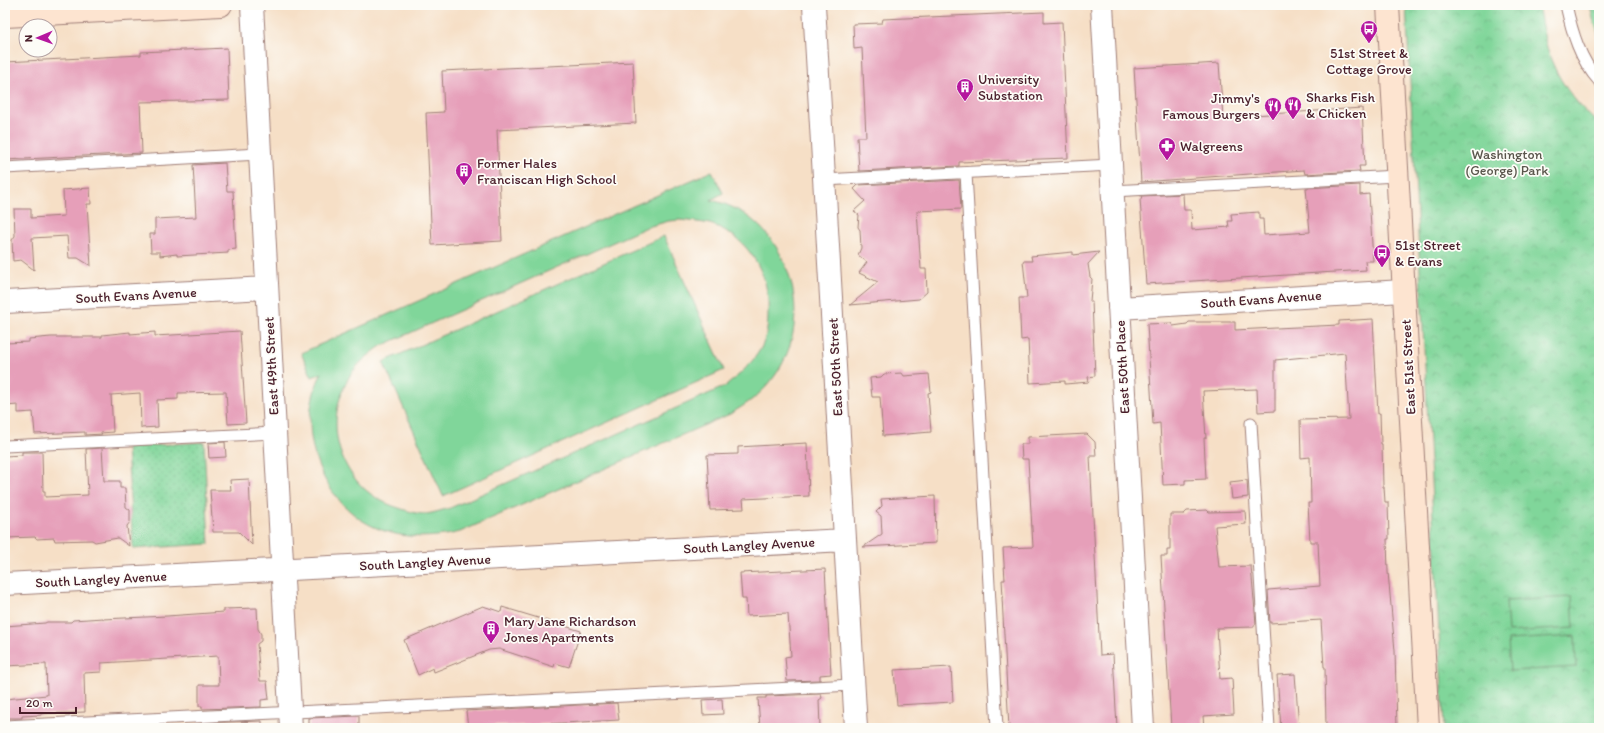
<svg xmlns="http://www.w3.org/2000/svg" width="1604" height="733" font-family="Itim,sans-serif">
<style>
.grass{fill:url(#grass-dots);stroke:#657a62}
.park{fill:url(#park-crowns);stroke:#657a62}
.garden{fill:#80d69a;stroke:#657a62;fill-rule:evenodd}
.building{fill:#e69fb9}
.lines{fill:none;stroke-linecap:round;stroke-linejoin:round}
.service-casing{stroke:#a07f78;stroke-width:13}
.minor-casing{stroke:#a07f78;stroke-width:24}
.secondary-casing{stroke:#a07f78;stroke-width:24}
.service{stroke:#fff;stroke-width:11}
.minor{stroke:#fff;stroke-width:22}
.secondary{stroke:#fde4d0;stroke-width:22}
.labels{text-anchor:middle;stroke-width:3.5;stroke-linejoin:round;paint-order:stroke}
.poi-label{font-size:14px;fill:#4a1f2b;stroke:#fdfcf7;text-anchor:start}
.park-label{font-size:14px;fill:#5a564c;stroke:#fdfcf7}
.street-label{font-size:14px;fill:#4a1f2b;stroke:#fdfcf7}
</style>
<defs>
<pattern id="grass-dots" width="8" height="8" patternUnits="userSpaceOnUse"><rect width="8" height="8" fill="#80d69a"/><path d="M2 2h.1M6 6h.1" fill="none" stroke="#70b785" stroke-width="1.8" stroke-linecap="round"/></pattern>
<pattern id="park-crowns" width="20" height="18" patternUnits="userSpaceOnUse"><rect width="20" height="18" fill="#80d69a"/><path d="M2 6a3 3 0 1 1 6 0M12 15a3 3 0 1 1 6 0" fill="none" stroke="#70b785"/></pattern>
</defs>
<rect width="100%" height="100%" fill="#fdfcf7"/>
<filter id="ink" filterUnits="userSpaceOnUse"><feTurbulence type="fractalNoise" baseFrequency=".025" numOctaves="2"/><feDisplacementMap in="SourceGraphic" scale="8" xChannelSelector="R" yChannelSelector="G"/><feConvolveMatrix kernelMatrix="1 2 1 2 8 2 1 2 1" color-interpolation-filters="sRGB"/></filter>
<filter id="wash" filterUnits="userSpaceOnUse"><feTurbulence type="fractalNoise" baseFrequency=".012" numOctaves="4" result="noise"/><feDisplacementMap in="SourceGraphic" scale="16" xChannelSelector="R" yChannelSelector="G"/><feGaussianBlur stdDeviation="0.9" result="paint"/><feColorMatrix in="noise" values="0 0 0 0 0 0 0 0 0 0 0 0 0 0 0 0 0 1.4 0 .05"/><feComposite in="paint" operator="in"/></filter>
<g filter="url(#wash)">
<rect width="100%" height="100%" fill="#f6dfc6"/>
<path class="grass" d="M204 442 209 544 133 549 127 447Z"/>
<path class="park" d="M1406 5H1538C1542 24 1545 45 1552 62 1562 86 1580 108 1599 124V728H1444Z
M1590 5H1599V36L1593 19Z"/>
<path class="garden" d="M712 171 723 193 711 200C786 216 820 315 774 377 763 393 747 404 730 414L460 532C428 540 392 539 363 521 316 491 295 423 322 373L312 377 301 353ZM680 220C690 221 700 222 710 224 747 235 771 275 768 312 768 325 767 337 761 348 752 364 739 375 726 386L450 508C442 510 434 513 426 514 417 514 408 511 399 508 345 492 321 433 346 383 353 367 367 356 381 346L647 227 669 221Z
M664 236 724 370 443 496 383 362Z
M1572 597 1574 628 1508 632 1506 601Z
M1575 636 1576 667 1510 671 1508 640Z"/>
<g id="blocks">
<path class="building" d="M1044 12V23L1062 22 1068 158 959 162V166L859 171 857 137H866L862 48 854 49 853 24 882 23 883 19Z
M227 48 229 100 140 102 142 153 5 160V62L141 55V52Z
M633 62 636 123 497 130 502 241 432 245 426 113 444 112 442 71Z
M1219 63 1223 117 1362 108 1365 166H1359L1360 171 1305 174 1304 170 1141 182 1134 68Z
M225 163 227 191H233L236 249 228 250V253L177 256V254L160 256V252H151L150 234H155V219L196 217 193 165Z
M959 180 961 209 917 211 921 269H926L927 292 919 299 850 305 878 282 859 273 867 262 858 255 861 248 860 230 858 227 859 215 854 211 865 201 854 189 858 185Z
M1360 185V195L1369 194 1373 261H1365L1366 270 1146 284 1140 199H1142L1141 196 1183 194 1184 210H1191L1192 230 1229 227 1228 221H1232L1231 214 1259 212V219H1263L1264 235 1310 232 1306 188Z
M90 188 91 204H87L91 266 78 258H69L67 236 32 238 34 270 21 260 13 261 12 240 15 236 14 209H31V218L64 216 63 190Z
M1073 252V255L1099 252 1088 264 1090 277 1092 279 1090 301H1092L1095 376 1088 377 1089 382 1065 384V381L1030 383 1028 339 1021 340 1019 298H1027L1023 261H1032L1031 256Z
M1373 319 1378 414 1380 413 1381 444H1382L1383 487H1384L1385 502H1388L1389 539H1387L1388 572 1395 651 1397 728H1326L1325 667H1324L1321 620 1270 623 1268 590 1320 586 1318 542H1310L1308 503H1311L1310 457 1301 458 1300 420 1349 419 1345 353 1275 360V411L1258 412 1257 389 1203 391 1206 438H1204L1206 479 1185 480V484L1163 485 1160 423 1153 424 1147 324 1171 323 1173 326 1187 324 1189 322H1235V330L1339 325V321Z
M240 331 246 423 228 424 226 392 178 393V399L157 400 158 427 141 428 140 393 111 395 113 432 101 433 102 434 85 435V432L35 434 33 412 18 413V405L5 406V343L29 342V339L51 337H102V335L130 332V334L155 332V336Z
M902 373 904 376 929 374 931 392 928 393 931 432 883 436 880 397H872L870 378 881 377 884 374Z
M1087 434 1095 442 1096 456H1090L1100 655 1113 654 1117 728H1009L1002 597H1003L1002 580H1005L1003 548 1033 547 1028 459H1022L1021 444H1028V437Z
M225 442 226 457 209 458 208 443Z
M807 443 809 496 743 499 744 509 710 510 707 455 738 454V447Z
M102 448 104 481H120V488H125L126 507 130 510V522L127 526 129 546 118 538 95 542 92 540 55 541 54 538 37 539 35 537 5 538V456L22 455V452H42L43 491H45V497L88 495 86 449Z
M249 479 252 545 239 532H213L210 490H231L230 480Z
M1247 480 1248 497 1232 499 1230 482Z
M935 496 936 543 863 547 882 534 881 516 876 512 882 506 881 499Z
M1207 510 1209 512 1245 511 1246 524 1215 526 1219 567 1251 566 1256 624 1254 625V627L1217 628 1220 679 1232 678 1234 714 1203 716 1204 728H1171L1161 556H1167V550H1170V514H1184L1187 511Z
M825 569 831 674 820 675V680L787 681 785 657 791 656 788 614 747 616 746 599H742L740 573Z
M483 606 501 612 502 607 581 631 569 667 555 663 554 667 499 649 489 650 434 672 433 668 418 675 404 640Z
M257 608 258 629 261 634V641L257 644 260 681H267L269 699 261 700V707L202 709V706H199V685H219L218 656 101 663V672L84 673 85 712 41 714V715L22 716V718H5V699L47 695 46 664 5 666V626L45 623 47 622H71L73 620 103 618V619L167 616 224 612V609Z
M951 667 953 702 897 705 894 670Z
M1295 674 1299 728H1281L1277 675Z
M821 694 822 698 819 700 820 728H760L758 698H766V696Z
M722 699 723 714 703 715 702 700Z
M617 703 619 720 507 726V725H490L468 727 466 711Z
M359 716V728H309V718Z
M262 721V728H203L202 723Z"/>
</g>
</g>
<g filter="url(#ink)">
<use href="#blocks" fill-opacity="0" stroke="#a07f78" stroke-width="1"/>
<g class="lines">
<defs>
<path id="service" d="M1566 5C1572 32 1580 60 1599 81
M5 168 259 154
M966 173 997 728
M824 180 1111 165
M1112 191 1397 176
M1251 423 1269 728
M5 446 275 433
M5 726 853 685"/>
<path id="minor" d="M252 5 291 728
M814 5 856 728
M1102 5 1143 728
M5 302 267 288
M1119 308 1403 291
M5 584 845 540"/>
<path id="secondary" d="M1388 5 1428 728
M5 16 221 5"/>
</defs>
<use href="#service" class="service-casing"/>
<use href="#minor" class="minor-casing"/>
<use href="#secondary" class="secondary-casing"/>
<use href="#service" class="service"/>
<use href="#minor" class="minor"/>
<use href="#secondary" class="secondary"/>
</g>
</g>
<defs>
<symbol id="bus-pin" viewBox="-11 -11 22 30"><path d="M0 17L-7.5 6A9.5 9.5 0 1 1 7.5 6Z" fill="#b5179e" stroke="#fdfcf7"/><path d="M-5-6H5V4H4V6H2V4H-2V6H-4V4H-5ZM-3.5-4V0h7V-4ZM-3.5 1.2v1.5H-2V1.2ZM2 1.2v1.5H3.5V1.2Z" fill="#fff"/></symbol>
<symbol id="building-pin" viewBox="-11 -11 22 30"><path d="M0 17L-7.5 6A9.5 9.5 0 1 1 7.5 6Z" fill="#b5179e" stroke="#fdfcf7"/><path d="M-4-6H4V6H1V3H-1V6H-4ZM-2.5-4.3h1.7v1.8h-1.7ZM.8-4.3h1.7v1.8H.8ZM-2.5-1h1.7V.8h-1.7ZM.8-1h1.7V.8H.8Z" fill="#fff"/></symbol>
<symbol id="restaurant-pin" viewBox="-11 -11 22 30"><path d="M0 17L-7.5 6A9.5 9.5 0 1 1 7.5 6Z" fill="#b5179e" stroke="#fdfcf7"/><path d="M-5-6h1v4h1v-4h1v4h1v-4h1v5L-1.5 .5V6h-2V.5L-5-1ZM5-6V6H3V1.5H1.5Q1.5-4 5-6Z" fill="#fff"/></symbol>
<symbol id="pharmacy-pin" viewBox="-11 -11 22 30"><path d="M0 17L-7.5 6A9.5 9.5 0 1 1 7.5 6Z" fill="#b5179e" stroke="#fdfcf7"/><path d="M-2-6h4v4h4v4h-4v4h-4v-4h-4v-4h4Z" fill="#fff"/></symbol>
</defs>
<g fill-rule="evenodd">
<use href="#bus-pin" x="1359" y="19" width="20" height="27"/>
<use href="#building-pin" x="955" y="77" width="20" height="27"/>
<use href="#restaurant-pin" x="1283" y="95" width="20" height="27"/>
<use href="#restaurant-pin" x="1263" y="96" width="20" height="27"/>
<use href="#pharmacy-pin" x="1157" y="136" width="20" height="27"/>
<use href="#building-pin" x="454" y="161" width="20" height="27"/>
<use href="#bus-pin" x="1372" y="243" width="20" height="27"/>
<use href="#building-pin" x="481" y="619" width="20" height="27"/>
</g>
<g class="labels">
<g class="poi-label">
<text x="1369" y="58" text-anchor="middle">51st Street &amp;<tspan x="1369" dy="16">Cottage Grove</tspan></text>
<text x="978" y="84">University<tspan x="978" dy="16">Substation</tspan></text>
<text x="1306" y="102">Sharks Fish<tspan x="1306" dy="16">&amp; Chicken</tspan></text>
<text x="1260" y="103" text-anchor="end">Jimmy's<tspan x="1260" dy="16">Famous Burgers</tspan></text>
<text x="1180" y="151">Walgreens</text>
<text x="477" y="168">Former Hales<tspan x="477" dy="16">Franciscan High School</tspan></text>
<text x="1395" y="250">51st Street<tspan x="1395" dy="16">&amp; Evans</tspan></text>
<text x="504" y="626">Mary Jane Richardson<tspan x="504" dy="16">Jones Apartments</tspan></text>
</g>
<g class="park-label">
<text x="1507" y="159">Washington<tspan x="1507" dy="16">(George) Park</tspan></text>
</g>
<g class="street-label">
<text transform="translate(136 295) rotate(-3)" y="5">South Evans Avenue</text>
<text transform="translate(1261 299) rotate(-4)" y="5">South Evans Avenue</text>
<text transform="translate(271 366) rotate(-93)" y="5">East 49th Street</text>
<text transform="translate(835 367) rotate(-93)" y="5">East 50th Street</text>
<text transform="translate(1122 367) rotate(-93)" y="5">East 50th Place</text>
<text transform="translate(1408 367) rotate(-93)" y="5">East 51st Street</text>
<text transform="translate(749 545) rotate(-3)" y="5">South Langley Avenue</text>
<text transform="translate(425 562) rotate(-3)" y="5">South Langley Avenue</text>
<text transform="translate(101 579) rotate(-3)" y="5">South Langley Avenue</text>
</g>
</g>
<rect width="1604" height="733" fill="none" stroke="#fdfcf7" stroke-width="20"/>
<g transform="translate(38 38) rotate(268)"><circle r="19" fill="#fdfcf7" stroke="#b5a4a5"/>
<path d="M0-3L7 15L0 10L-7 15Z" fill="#b5179e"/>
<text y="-6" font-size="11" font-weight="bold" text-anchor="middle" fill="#4a1f2b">N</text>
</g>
<path d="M20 707v6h56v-6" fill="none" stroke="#4a1f2b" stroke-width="2"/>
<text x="26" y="707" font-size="12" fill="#4a1f2b" stroke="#fdfcf7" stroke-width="3" paint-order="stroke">20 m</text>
</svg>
